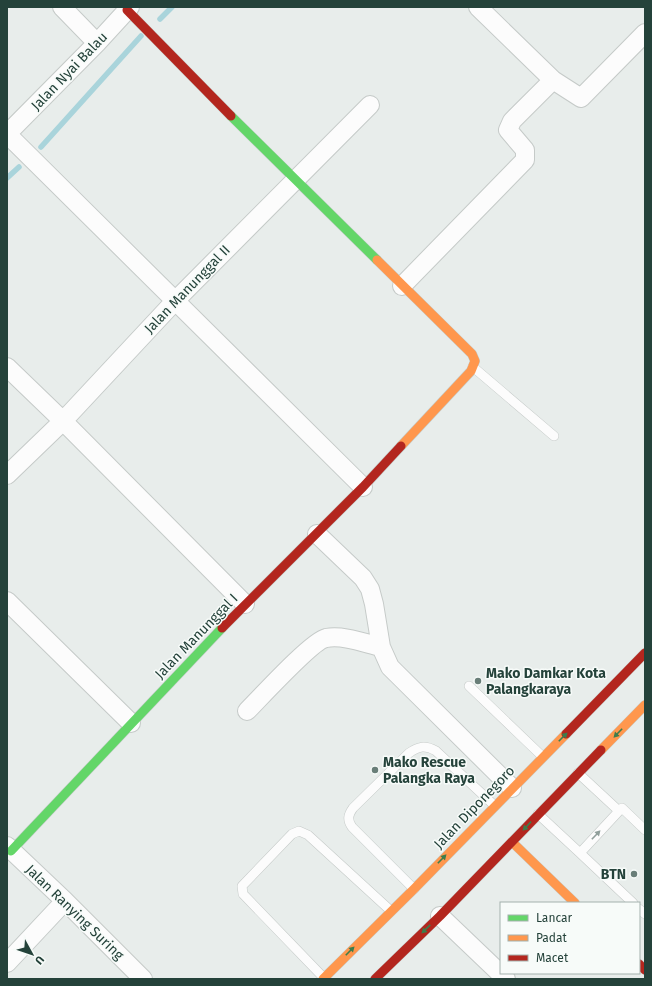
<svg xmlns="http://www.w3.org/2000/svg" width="652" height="986" font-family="'Fira Sans',sans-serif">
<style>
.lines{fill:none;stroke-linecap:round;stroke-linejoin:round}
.stream{stroke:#a9d4db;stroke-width:5.5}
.lane-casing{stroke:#c5cac8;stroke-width:10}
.street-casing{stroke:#c5cac8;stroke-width:20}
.fast-casing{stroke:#c3cbc8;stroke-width:10}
.slow-casing{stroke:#c3cbc8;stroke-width:10}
.jam-casing{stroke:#c3cbc8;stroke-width:10}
.lane{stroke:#fcfcfc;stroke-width:9}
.street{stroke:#fcfcfc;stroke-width:18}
.fast{stroke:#63d668;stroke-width:9}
.slow{stroke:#ff974d;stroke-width:9}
.jam{stroke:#b3261e;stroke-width:9}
.oneway{fill:#3d7d4c}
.oneway2{fill:#909f9b}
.poi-dot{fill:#697e78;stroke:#f7fbf9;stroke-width:1.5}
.labels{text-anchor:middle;stroke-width:3;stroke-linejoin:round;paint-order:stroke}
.street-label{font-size:14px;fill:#24423a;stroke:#f7fbf9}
.poi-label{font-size:14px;font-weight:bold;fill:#24423a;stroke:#f7fbf9;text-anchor:start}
</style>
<rect width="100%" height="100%" fill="#e8edeb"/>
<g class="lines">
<path class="stream" d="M160 19 172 7
M41 147 141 36
M7 178 19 167"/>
<defs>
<path id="lane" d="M473 367 554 436
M469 686 543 757
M619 811 622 808 645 830
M538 814 580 853 619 811 578 773
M580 853 633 903
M414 889 352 827C347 820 348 815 353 808L409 753C419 746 425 745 436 751L495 806
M639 909 645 914
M324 978 243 894 242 886 292 834 299 831 308 835 391 911"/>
<path id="street" d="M62 7 97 43
M478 7 553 80 581 98 645 33
M7 134 363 487
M7 134 97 43 130 7
M402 286 525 160V150L508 130 512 121 553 80
M7 367 63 421 245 604
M7 475 63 421 175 301 370 105
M317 534 363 578 370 589 374 604 381 647 390 667 512 788
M7 601 131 723
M247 711C260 698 312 641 326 638 344 635 364 643 381 647
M7 846 65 901 143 979
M440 916 506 979
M7 963 65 901"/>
<path id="fast" d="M231 116 377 260
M11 851 222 628"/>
<path id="slow" d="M377 260 472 354 475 361 471 371 401 446
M601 750 645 705
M512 842 575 903
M323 979 414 889 566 734"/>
<path id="jam" d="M127 10 231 116
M222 628 363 487 401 446
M566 734 645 653
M639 964 645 970
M375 979 440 916 601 750"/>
</defs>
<use href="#lane" class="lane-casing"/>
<use href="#street" class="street-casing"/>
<use href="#fast" class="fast-casing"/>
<use href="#slow" class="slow-casing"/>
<use href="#jam" class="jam-casing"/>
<use href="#lane" class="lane"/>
<use href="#street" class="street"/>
<use href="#fast" class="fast"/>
<use href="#slow" class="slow"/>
<use href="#jam" class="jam"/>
</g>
<defs><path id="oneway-solid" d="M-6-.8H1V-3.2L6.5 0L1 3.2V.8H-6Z"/></defs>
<g class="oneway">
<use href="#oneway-solid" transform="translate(618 733) rotate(134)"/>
<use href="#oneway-solid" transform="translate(563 737) rotate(-45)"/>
<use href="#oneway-solid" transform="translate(527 826) rotate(133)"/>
<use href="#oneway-solid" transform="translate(442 859) rotate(-46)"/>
<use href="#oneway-solid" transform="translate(426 929) rotate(136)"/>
<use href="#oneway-solid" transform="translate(350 951) rotate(-45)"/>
</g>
<use class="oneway2" href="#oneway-solid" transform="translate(596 835) rotate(-46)"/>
<g class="poi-dot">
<circle cx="478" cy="681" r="4"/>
<circle cx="375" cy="770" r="4"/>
<circle cx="634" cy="874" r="4"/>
</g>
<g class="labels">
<g class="street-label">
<text transform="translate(69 71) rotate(-46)" y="5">Jalan Nyai Balau</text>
<text transform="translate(187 289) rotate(-46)" y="5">Jalan Manunggal II</text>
<text transform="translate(196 636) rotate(-46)" y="5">Jalan Manunggal I</text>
<text transform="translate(474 807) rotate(-46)" y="5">Jalan Diponegoro</text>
<text transform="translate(75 912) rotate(44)" y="5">Jalan Ranying Suring</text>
</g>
<g class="poi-label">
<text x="486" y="678">Mako Damkar Kota<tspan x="486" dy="16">Palangkaraya</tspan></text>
<text x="383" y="767">Mako Rescue<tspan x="383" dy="16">Palangka Raya</tspan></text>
<text x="626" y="879" text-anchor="end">BTN</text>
</g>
</g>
<rect width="652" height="986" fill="none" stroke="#24423a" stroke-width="16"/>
<rect x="500" y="902" width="140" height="72" fill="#f7fbf9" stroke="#a3b1ad"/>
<rect x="508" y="915" width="20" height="6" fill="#63d668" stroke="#a3b1ad"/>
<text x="536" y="922" font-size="12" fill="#24423a">Lancar</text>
<rect x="508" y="935" width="20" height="6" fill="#ff974d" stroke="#a3b1ad"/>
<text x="536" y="942" font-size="12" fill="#24423a">Padat</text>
<rect x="508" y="955" width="20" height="6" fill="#b3261e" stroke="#a3b1ad"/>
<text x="536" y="962" font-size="12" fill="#24423a">Macet</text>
<g transform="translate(32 954) rotate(130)" stroke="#f7fbf9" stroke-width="3" paint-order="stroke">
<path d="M0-3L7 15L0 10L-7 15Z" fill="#24423a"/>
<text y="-6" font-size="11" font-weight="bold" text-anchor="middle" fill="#24423a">U</text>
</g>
</svg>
